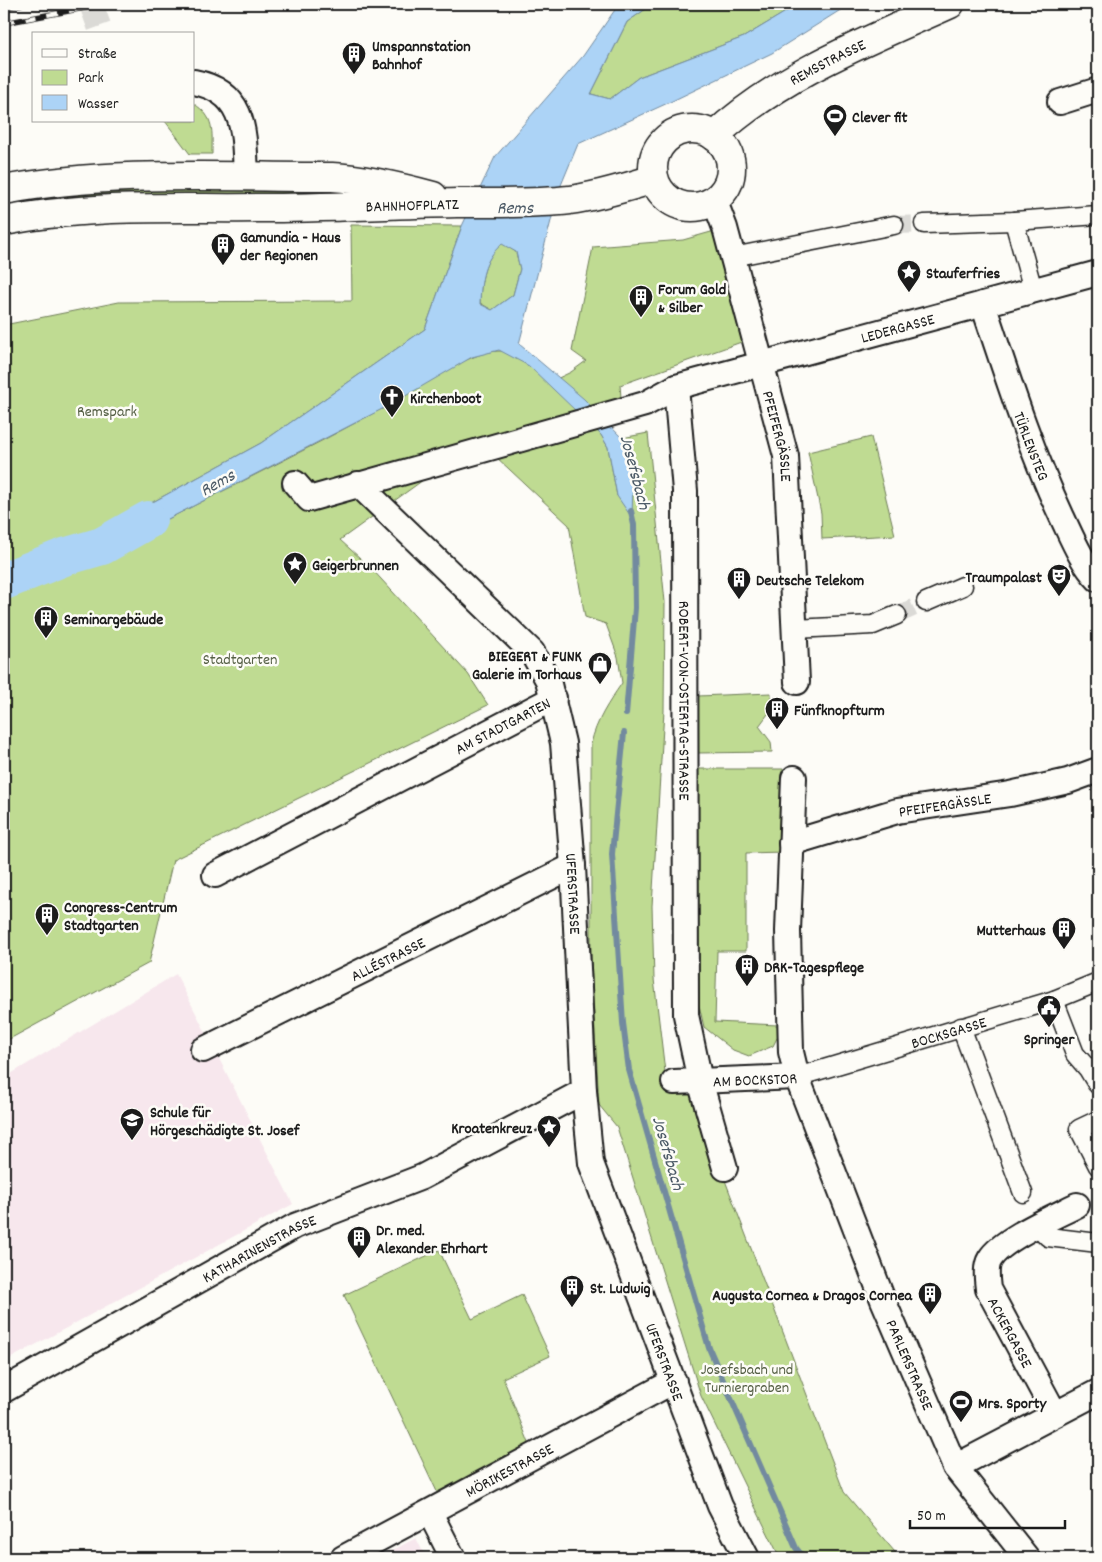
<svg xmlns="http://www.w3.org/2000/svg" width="1102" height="1562" font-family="Dekko,sans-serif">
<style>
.built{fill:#f7e7ed}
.green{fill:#bfdb92;stroke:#6e7c57}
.water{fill:#acd3f6;stroke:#728a9f;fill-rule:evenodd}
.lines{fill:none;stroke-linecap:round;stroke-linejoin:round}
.stream{stroke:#728a9f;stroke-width:6}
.river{stroke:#acd3f6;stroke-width:38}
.pedestrian-tunnel{stroke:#dbdad6;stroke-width:18;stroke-dasharray:18 9;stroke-linecap:butt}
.minor-tunnel{stroke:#dbdad6;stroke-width:24;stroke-dasharray:24 12;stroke-linecap:butt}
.pedestrian-casing{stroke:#1c1c1c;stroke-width:21}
.minor-casing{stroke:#1c1c1c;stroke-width:28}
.secondary-casing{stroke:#1c1c1c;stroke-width:31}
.pedestrian{stroke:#fdfcf7;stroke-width:18}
.minor{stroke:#fdfcf7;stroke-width:24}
.secondary{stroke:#fdfcf7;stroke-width:28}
.rail-casing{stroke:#1c1c1c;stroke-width:5.5}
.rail{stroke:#fdfcf7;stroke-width:4;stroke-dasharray:11;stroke-linecap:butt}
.labels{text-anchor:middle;stroke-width:5;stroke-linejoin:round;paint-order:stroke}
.poi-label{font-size:16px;font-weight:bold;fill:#1c1c1c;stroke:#fdfcf7;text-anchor:start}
.street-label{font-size:16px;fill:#1c1c1c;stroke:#fdfcf7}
.park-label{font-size:16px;fill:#555f45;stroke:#fdfcf7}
.water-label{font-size:18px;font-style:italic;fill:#4e5c68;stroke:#fdfcf7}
</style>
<rect width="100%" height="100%" fill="#fdfcf7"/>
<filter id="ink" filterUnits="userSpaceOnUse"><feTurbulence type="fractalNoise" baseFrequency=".02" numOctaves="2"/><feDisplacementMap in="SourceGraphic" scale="10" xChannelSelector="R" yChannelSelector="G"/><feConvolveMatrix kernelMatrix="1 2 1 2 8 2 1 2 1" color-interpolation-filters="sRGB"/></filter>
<g filter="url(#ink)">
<path class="built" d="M176 974 293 1204 4 1362V1078Z
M416 1538 426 1558H378Z"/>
<path class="green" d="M653 4H799L744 37 639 77 610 99 591 94 627 22Z
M194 104C215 117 212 131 212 154H190L165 121H194Z
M325 186V197L51 201 49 193 107 187Z
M351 225 462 226 425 329 261 443 140 509 107 523 102 545 127 540C215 494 304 452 390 404 418 389 467 352 498 351 513 350 537 373 548 383L571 372 586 361 572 351 593 247 683 240 725 228 747 340 620 385 622 410 601 435 608 447 617 496 633 482 622 438 648 433 665 602 664 711 652 906 654 979 665 1072 689 1086 844 1492 900 1558H780L701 1396 617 1127 599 1105 591 960V744C596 721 609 702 622 683L618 657 606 624 585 617 569 525 495 456 437 470 340 540 370 567 468 674 488 705 173 860 149 963 4 1042V325L119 302 352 301Z
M502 243 516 252 520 269 513 295 492 310 480 303C481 280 483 260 502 243Z
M871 437 895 535 822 539 821 513 808 452Z
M771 693V710L759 726 771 742 772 752 698 753V696Z
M694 769H785L784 852 746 853V951H717L715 1022 778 1025 779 1034 773 1046 749 1056 733 1050 704 1027 699 1005Z
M439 1250 472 1319 522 1295 550 1356 503 1378 531 1448 440 1498 344 1295Z"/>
<path class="water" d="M619 4H653L627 22 591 94 610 99 639 77 744 37 799 4H850L772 53 670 102 578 144 559 190 519 344 584 399 622 438 633 482 632 518 617 496 608 447 601 435 529 366 499 350 472 357 390 405 127 540 102 546 107 523 140 509 261 443 425 329 462 226 495 157 583 56ZM502 244 516 252 520 269 513 295 492 310 480 304C481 280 483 260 502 244Z"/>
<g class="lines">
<path class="stream" d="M626 714 635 608 634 525 631 511
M624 733 612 854 623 1023 629 1070 709 1348 796 1548 804 1558"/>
<path class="river" d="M4 581 64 557 102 546 148 520"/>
<path class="pedestrian-tunnel" d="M894 225 924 224
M897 615 926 602"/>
<path class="minor-tunnel" d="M91 4 102 34"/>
<defs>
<g id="pedestrian">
<path d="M1014 221 1033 290"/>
<path d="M924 224 1014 221 1098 215"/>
<path d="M733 257 894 225"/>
<path d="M926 602 963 586"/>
<path d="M795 629 873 625 897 615"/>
<path d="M1054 1000 1075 1054 1088 1069 1097 1084"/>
<path d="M961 1027 1023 1193"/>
<path id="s1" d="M797 1077 1054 1000 1098 982"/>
<path d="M1098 1120 1079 1129 1098 1166"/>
<path d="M1037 1226 1048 1237 1098 1243"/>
</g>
<g id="minor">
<path d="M194 82C247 92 244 134 246 177"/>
<path d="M1060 102 1098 90"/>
<path id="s2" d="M714 199 725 228 786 456 797 682"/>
<path id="s3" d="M983 304C1007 376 1030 449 1062 517 1072 538 1082 563 1098 579"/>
<path id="s4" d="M676 387 685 491 686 1015 700 1081 725 1168"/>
<path id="s5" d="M295 483 309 499 645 404 676 387 1098 273"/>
<path id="s6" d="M358 484 532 652 548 680 563 743 573 866 584 1091 591 1163 720 1506 747 1558"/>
<path id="s7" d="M794 778 788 931 791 1052 797 1077 883 1300 955 1467 1027 1558"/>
<path id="s8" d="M791 843 897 811 1010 794 1068 781 1098 770"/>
<path id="s9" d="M215 875 554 698"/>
<path id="s10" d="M203 1050 573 866"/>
<path id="s11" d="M674 1082 797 1077"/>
<path id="s12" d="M4 1390 295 1226 422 1177 584 1091"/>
<path d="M1055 1414 988 1289C987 1280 985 1267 990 1259 1002 1239 1056 1216 1077 1205"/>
<path d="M955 1467 1098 1392"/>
<path d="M430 1513 453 1558"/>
<path id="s13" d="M343 1558 674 1381"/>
</g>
<g id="secondary">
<circle cx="692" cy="168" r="39"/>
<path id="s14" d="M714 136C781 74 868 41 950 4"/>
<path d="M4 190C112 170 223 177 332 177 367 179 400 187 433 196"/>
<path id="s15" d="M4 221C88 204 174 209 260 208 326 208 391 204 457 203 495 203 532 204 570 200 599 196 627 187 654 179"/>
</g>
</defs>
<use href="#pedestrian" class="pedestrian-casing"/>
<use href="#minor" class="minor-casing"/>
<use href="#secondary" class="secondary-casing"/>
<use href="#pedestrian" class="pedestrian"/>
<use href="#minor" class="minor"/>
<use href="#secondary" class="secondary"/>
<defs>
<path id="rail" d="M4 7 21 4
M4 23 106 4"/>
</defs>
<use href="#rail" class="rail-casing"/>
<use href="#rail" class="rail"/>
</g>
</g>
<defs>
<symbol id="building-pin" viewBox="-11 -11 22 30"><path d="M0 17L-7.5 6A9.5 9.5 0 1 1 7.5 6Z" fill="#1c1c1c" stroke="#fdfcf7"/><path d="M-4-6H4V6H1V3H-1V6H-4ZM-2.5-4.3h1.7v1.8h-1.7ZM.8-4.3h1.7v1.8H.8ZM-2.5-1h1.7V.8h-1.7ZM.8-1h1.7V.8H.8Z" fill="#fff"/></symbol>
<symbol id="stadium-pin" viewBox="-11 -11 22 30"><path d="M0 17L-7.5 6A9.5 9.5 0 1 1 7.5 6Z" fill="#1c1c1c" stroke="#fdfcf7"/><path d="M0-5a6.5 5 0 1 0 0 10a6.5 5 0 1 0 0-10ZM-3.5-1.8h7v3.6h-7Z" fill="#fff"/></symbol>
<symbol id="sight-pin" viewBox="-11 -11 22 30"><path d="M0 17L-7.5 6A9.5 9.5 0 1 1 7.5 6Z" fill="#1c1c1c" stroke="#fdfcf7"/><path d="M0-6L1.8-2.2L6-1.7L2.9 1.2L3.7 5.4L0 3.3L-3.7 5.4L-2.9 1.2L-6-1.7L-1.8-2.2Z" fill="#fff"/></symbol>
<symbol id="church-pin" viewBox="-11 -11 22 30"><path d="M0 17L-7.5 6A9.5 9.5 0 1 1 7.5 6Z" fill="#1c1c1c" stroke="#fdfcf7"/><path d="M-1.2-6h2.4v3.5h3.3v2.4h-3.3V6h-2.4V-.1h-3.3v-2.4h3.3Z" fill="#fff"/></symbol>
<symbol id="theatre-pin" viewBox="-11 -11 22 30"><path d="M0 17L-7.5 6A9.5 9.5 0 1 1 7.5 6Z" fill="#1c1c1c" stroke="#fdfcf7"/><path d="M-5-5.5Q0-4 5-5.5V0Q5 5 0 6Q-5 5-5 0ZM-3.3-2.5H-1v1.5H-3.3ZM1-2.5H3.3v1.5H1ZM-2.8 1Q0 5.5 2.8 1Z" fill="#fff"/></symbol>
<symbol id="shop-pin" viewBox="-11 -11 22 30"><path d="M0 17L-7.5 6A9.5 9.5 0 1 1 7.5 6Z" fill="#1c1c1c" stroke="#fdfcf7"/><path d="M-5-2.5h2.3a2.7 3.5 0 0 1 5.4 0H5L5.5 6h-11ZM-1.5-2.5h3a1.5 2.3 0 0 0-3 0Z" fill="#fff"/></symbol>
<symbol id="civic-pin" viewBox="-11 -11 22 30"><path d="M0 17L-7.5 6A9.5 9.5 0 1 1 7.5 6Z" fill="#1c1c1c" stroke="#fdfcf7"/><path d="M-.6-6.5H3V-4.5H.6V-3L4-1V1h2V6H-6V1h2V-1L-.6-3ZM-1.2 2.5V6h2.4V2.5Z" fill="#fff"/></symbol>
<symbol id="school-pin" viewBox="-11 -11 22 30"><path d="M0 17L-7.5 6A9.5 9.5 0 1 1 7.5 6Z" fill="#1c1c1c" stroke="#fdfcf7"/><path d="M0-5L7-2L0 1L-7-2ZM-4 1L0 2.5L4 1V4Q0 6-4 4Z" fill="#fff"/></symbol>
</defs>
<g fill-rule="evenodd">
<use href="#building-pin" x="340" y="40" width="28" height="38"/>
<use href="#stadium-pin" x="821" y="102" width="28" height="38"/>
<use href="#building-pin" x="209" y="231" width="28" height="38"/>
<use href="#sight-pin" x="895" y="258" width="28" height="38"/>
<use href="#building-pin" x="627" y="283" width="28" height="38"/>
<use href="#church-pin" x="378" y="383" width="28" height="38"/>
<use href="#sight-pin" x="281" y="550" width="28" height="38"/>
<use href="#theatre-pin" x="1045" y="562" width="28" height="38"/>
<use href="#building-pin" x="725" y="565" width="28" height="38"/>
<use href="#building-pin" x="32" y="604" width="28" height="38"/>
<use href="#shop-pin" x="586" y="650" width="28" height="38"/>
<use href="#building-pin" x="763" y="695" width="28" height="38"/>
<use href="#building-pin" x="33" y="901" width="28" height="38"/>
<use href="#building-pin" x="1050" y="915" width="28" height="38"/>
<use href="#building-pin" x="733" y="952" width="28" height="38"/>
<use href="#civic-pin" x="1035" y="993" width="28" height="38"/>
<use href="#school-pin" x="118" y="1106" width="28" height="38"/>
<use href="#sight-pin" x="535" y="1113" width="28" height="38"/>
<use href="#building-pin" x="345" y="1224" width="28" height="38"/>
<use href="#building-pin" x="558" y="1273" width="28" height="38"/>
<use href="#building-pin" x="916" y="1280" width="28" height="38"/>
<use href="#stadium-pin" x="947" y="1388" width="28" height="38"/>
</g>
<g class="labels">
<g class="poi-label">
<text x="372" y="51">Umspannstation<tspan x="372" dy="18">Bahnhof</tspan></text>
<text x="852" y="122">Clever fit</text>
<text x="240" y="242">Gamundia - Haus<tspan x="240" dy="18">der Regionen</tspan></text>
<text x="926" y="278">Stauferfries</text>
<text x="658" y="294">Forum Gold<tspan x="658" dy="18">&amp; Silber</tspan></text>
<text x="410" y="403">Kirchenboot</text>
<text x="312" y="570">Geigerbrunnen</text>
<text x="1042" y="582" text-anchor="end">Traumpalast</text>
<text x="756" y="585">Deutsche Telekom</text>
<text x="64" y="624">Seminargebäude</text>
<text x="582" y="661" text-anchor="end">BIEGERT &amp; FUNK<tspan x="582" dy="18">Galerie im Torhaus</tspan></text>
<text x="794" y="715">Fünfknopfturm</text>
<text x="64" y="912">Congress-Centrum<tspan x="64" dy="18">Stadtgarten</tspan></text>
<text x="1046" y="935" text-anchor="end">Mutterhaus</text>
<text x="764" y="972">DRK-Tagespflege</text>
<text x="1049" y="1044" text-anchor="middle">Springer</text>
<text x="150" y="1117">Schule für<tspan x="150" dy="18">Hörgeschädigte St. Josef</tspan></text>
<text x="532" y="1133" text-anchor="end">Kroatenkreuz</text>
<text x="376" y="1235">Dr. med.<tspan x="376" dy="18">Alexander Ehrhart</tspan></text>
<text x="590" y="1293">St. Ludwig</text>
<text x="912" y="1300" text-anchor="end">Augusta Cornea &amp; Dragos Cornea</text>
<text x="978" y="1408">Mrs. Sporty</text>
</g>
<g class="street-label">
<text dy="6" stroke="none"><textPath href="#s14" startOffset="136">REMSSTRASSE</textPath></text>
<text dy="6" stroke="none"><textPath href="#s15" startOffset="409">BAHNHOFPLATZ</textPath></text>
<text dy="6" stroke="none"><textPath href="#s5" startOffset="635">LEDERGASSE</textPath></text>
<text dy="6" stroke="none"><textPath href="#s2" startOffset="246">PFEIFERGÄSSLE</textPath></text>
<text dy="6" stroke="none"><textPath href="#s3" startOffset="150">TÜRLENSTEG</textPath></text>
<text dy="6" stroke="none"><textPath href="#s4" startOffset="314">ROBERT-VON-OSTERTAG-STRASSE</textPath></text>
<text dy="6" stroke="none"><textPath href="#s9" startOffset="324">AM STADTGARTEN</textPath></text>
<text dy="6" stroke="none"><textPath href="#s8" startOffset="159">PFEIFERGÄSSLE</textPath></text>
<text dy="6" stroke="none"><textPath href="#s6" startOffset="490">UFERSTRASSE</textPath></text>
<text dy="6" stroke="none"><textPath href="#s10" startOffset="206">ALLÉSTRASSE</textPath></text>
<text dy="6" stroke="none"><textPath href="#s1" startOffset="158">BOCKSGASSE</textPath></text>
<text dy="6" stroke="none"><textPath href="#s11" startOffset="81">AM BOCKSTOR</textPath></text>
<text dy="6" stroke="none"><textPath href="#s12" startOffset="292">KATHARINENSTRASSE</textPath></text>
<text transform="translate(1011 1332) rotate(62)" y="6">ACKERGASSE</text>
<text dy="6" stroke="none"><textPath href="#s6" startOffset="972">UFERSTRASSE</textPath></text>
<text dy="6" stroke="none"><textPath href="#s7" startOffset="609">PARLERSTRASSE</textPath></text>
<text dy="6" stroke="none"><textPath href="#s13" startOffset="188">MÖRIKESTRASSE</textPath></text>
</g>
<g class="park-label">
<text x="107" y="416">Remspark</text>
<text x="240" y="664">Stadtgarten</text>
<text x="747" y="1374">Josefsbach und<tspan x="747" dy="18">Turniergraben</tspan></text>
</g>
<g class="water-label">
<text x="515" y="213">Rems</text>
<text transform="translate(636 472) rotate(75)" y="6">Josefsbach</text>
<text transform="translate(217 482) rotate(-29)" y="6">Rems</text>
<text transform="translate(669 1153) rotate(74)" y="6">Josefsbach</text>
</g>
</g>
<rect width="1102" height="1562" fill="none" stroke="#fdfcf7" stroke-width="20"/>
<rect x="10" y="10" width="1082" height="1542" fill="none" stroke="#1c1c1c" stroke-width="2" filter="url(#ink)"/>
<rect x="32" y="32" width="162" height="90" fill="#fdfcf7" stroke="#a3a29f"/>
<rect x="42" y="49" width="25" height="8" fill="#fdfcf7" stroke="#a3a29f"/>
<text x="78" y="58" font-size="15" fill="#1c1c1c">Straße</text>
<rect x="42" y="70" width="25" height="15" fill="#bfdb92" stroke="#a3a29f"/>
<text x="78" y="82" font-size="15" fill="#1c1c1c">Park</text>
<rect x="42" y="95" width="25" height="15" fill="#acd3f6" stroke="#a3a29f"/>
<text x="78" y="108" font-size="15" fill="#1c1c1c">Wasser</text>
<path d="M910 1520v8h155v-8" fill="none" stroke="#1c1c1c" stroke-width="2.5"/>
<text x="917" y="1520" font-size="15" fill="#1c1c1c" stroke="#fdfcf7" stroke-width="4" paint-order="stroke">50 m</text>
</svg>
